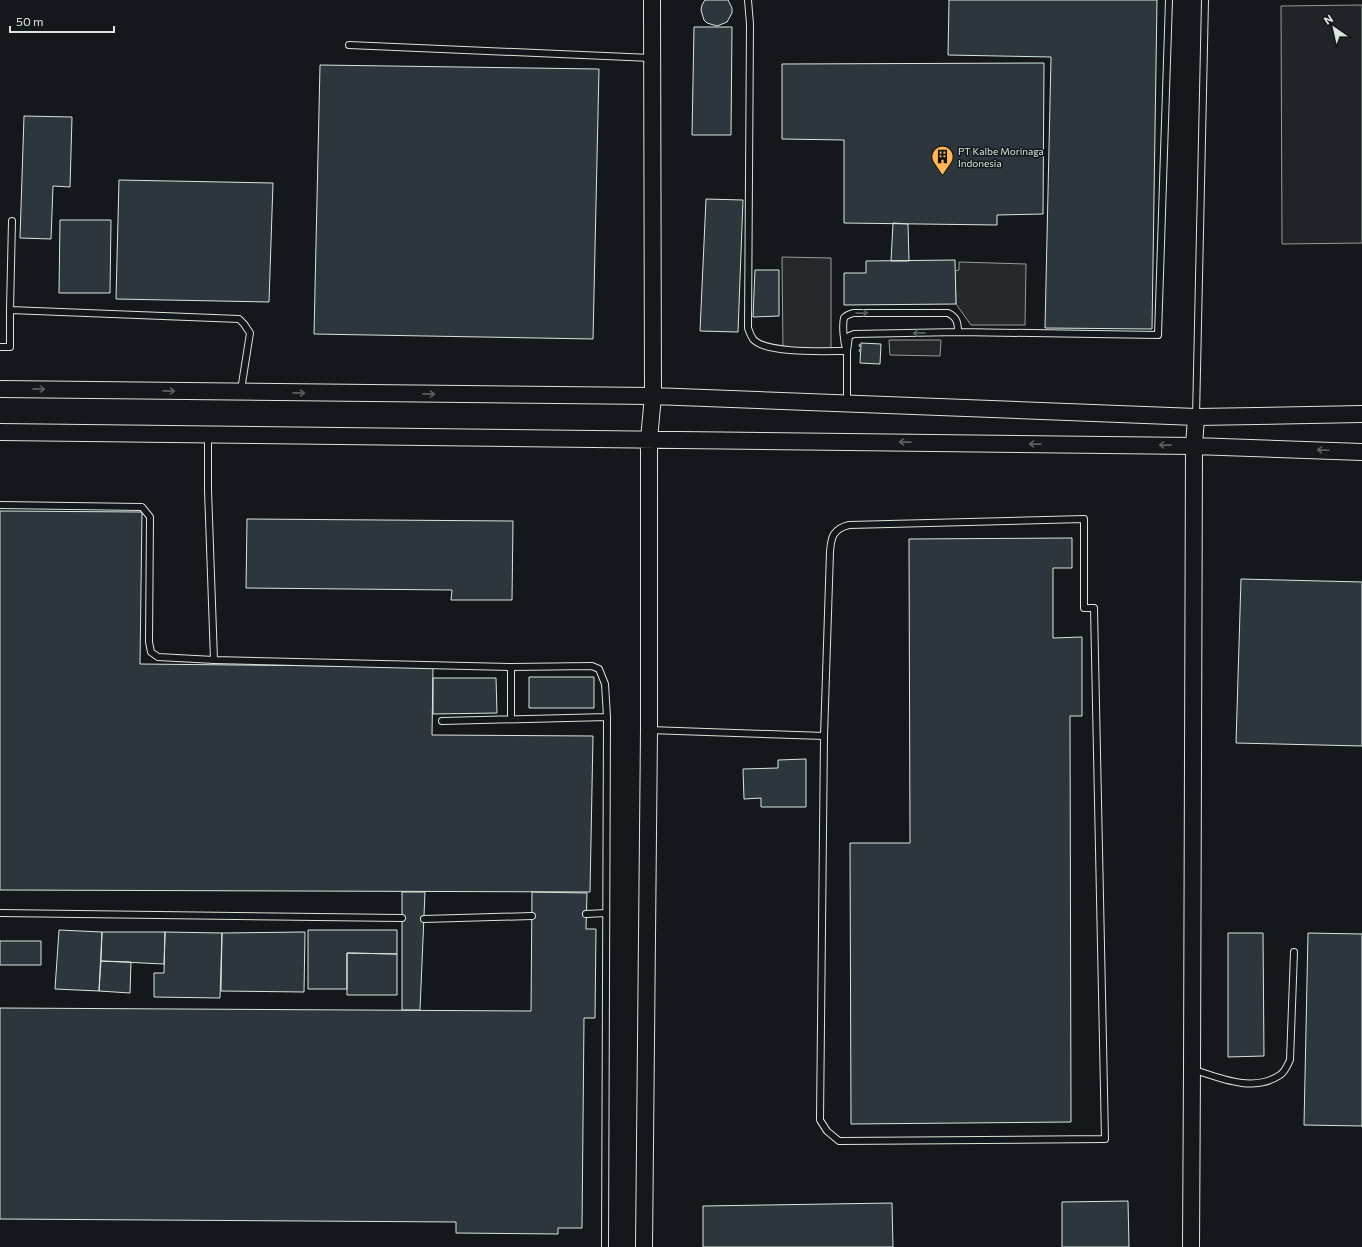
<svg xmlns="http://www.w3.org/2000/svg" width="1362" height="1247" font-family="Commissioner,sans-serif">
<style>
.green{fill:#202428;stroke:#939e99}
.parking{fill:#24282b;stroke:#939e99}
.building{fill:#2c363c;stroke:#d8e6dc}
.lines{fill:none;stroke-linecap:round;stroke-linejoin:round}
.service-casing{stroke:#d8e6dc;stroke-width:8}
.tertiary-casing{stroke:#d8e6dc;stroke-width:18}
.path{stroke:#9da8a2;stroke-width:2.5;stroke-dasharray:3 2;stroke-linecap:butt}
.service{stroke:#14181c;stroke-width:6}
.tertiary{stroke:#14181c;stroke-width:16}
.oneway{stroke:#59605f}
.labels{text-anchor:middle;stroke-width:3;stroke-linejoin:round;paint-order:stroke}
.poi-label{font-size:10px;fill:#d8e6dc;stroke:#14181c;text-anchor:start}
</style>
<rect width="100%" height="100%" fill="#14181c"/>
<path class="green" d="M1362 5V243L1282 244 1281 6Z"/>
<path class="parking" d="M782 257 831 258V351L783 349Z
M959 262 1026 264 1025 325H971L956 304 955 271 959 270Z
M889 340H941L940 356 890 355Z"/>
<path class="building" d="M705 0H728L732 8V13L727 22 717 26 707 23 704 20 701 10 702 5Z
M949 0H1157L1152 329 1045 328 1051 57 948 55Z
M694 27H732L731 135H692Z
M1044 63 1043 214 997 215V225L844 223V140L782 139V64Z
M320 65 599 69 593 339 314 334Z
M24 116 72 117 70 187 53 186 51 239 20 238Z
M119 180 273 183 269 302 116 299Z
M706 199 743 200 738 332 700 331Z
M60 220H111L110 293H59Z
M893 223 908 224 909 261H891Z
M955 260 956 304 844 305V273H866V261Z
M755 270H779V316L753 317Z
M861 343 881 344 880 364 860 363Z
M0 511 142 512 140 664 433 667 432 735 593 736 590 892 0 890Z
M247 519 513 521 512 600H451L452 590 246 588Z
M1072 538V568H1053V638L1082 637V716H1070L1071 1122 851 1124 850 843H910L909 539Z
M1241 579 1362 582V746L1236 743Z
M529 677H594V708H529Z
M433 678H496L497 713 433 714Z
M806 759V807H761V798L744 799 743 769 778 768V760Z
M402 892H425L420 1010H402Z
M532 892 587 893 586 929H596L595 1018H584L582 1228H558V1234L456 1233V1222L0 1219V1008L531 1011Z
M59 930 102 932 99 991 55 989Z
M308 930H397V954L347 953V989H308Z
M102 932H165L164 964 101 961Z
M165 932 222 933 220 998 154 997V973H164Z
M305 932 304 992 221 991 222 933Z
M1228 933H1263L1264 1056 1228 1057Z
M1308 933 1362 934V1126L1304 1125Z
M0 941H41V965H0Z
M347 953 397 954V995H347Z
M101 961 131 962 130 993 99 991Z
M1128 1201 1129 1247H1062V1202Z
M892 1203 893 1247H703V1206Z"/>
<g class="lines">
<defs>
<path id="service" d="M748 0 750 24 748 328C749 331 751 336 753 339 765 354 827 351 847 351
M349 45 651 58
M12 221 10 310 239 319 244 324 250 333 241 390
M0 347H10V310
M846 349C844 342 842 326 844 318 846 315 850 314 853 313H948C957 317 958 323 958 332
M847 403V351L849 336 854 334 958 332 1158 335 1169 0
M1196 417 1205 0
M208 436V490L214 660
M0 505 142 507 150 517 149 642 151 652 158 657 214 660 511 667 592 666 599 669 605 684 607 717 605 1247
M1084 519V608H1094L1105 1139 839 1141 827 1131 820 1120 824 736 830 552C831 537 833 529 849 525Z
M511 719V667
M442 721 607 717
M649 730 824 736
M0 913 402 918
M586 914 606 913
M424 919 532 916
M1192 1069C1220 1078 1253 1093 1280 1075 1285 1072 1288 1064 1290 1060L1294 952"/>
<path id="tertiary" d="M0 389 653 396 1196 417 1362 414
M0 432 1194 446 1362 452
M644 1247 649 730V439L653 396 652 0
M1191 1247 1192 1069 1194 446 1196 417"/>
</defs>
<use href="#service" class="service-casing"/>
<use href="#tertiary" class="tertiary-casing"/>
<path class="path" d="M860 352V342"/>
<use href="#service" class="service"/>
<use href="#tertiary" class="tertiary"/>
</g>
<defs><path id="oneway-shaft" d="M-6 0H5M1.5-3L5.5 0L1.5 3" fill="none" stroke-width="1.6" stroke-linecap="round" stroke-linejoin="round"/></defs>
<g class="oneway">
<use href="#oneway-shaft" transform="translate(862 313) rotate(-1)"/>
<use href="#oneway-shaft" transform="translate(919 333) rotate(179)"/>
<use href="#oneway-shaft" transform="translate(39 389) rotate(1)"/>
<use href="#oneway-shaft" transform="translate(169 391) rotate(1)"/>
<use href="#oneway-shaft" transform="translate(299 393) rotate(1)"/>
<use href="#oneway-shaft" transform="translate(429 394) rotate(1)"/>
<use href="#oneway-shaft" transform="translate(905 442) rotate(-179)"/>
<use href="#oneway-shaft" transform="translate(1035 444) rotate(-179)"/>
<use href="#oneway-shaft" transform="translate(1165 445) rotate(-179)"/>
<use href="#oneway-shaft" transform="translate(1323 450) rotate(-178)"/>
</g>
<defs>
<symbol id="building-pin" viewBox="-11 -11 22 30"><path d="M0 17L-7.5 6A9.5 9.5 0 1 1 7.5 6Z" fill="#ffb74d" stroke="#14181c"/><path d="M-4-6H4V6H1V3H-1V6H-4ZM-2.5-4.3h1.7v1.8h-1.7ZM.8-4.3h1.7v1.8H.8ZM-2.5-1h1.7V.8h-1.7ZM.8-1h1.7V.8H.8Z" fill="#111"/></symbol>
</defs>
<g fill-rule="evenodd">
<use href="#building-pin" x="930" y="144" width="25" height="34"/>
</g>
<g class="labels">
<g class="poi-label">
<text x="958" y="155">PT Kalbe Morinaga<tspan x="958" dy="12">Indonesia</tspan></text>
</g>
</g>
<g transform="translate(1334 28) rotate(326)" stroke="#14181c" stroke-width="3" paint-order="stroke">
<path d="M0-3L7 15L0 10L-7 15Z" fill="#d8e6dc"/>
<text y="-6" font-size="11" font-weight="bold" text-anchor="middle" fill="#d8e6dc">N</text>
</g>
<path d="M10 26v6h104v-6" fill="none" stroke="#d8e6dc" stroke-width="2"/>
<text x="16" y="26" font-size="12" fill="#d8e6dc" stroke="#14181c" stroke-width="3" paint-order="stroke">50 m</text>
</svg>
